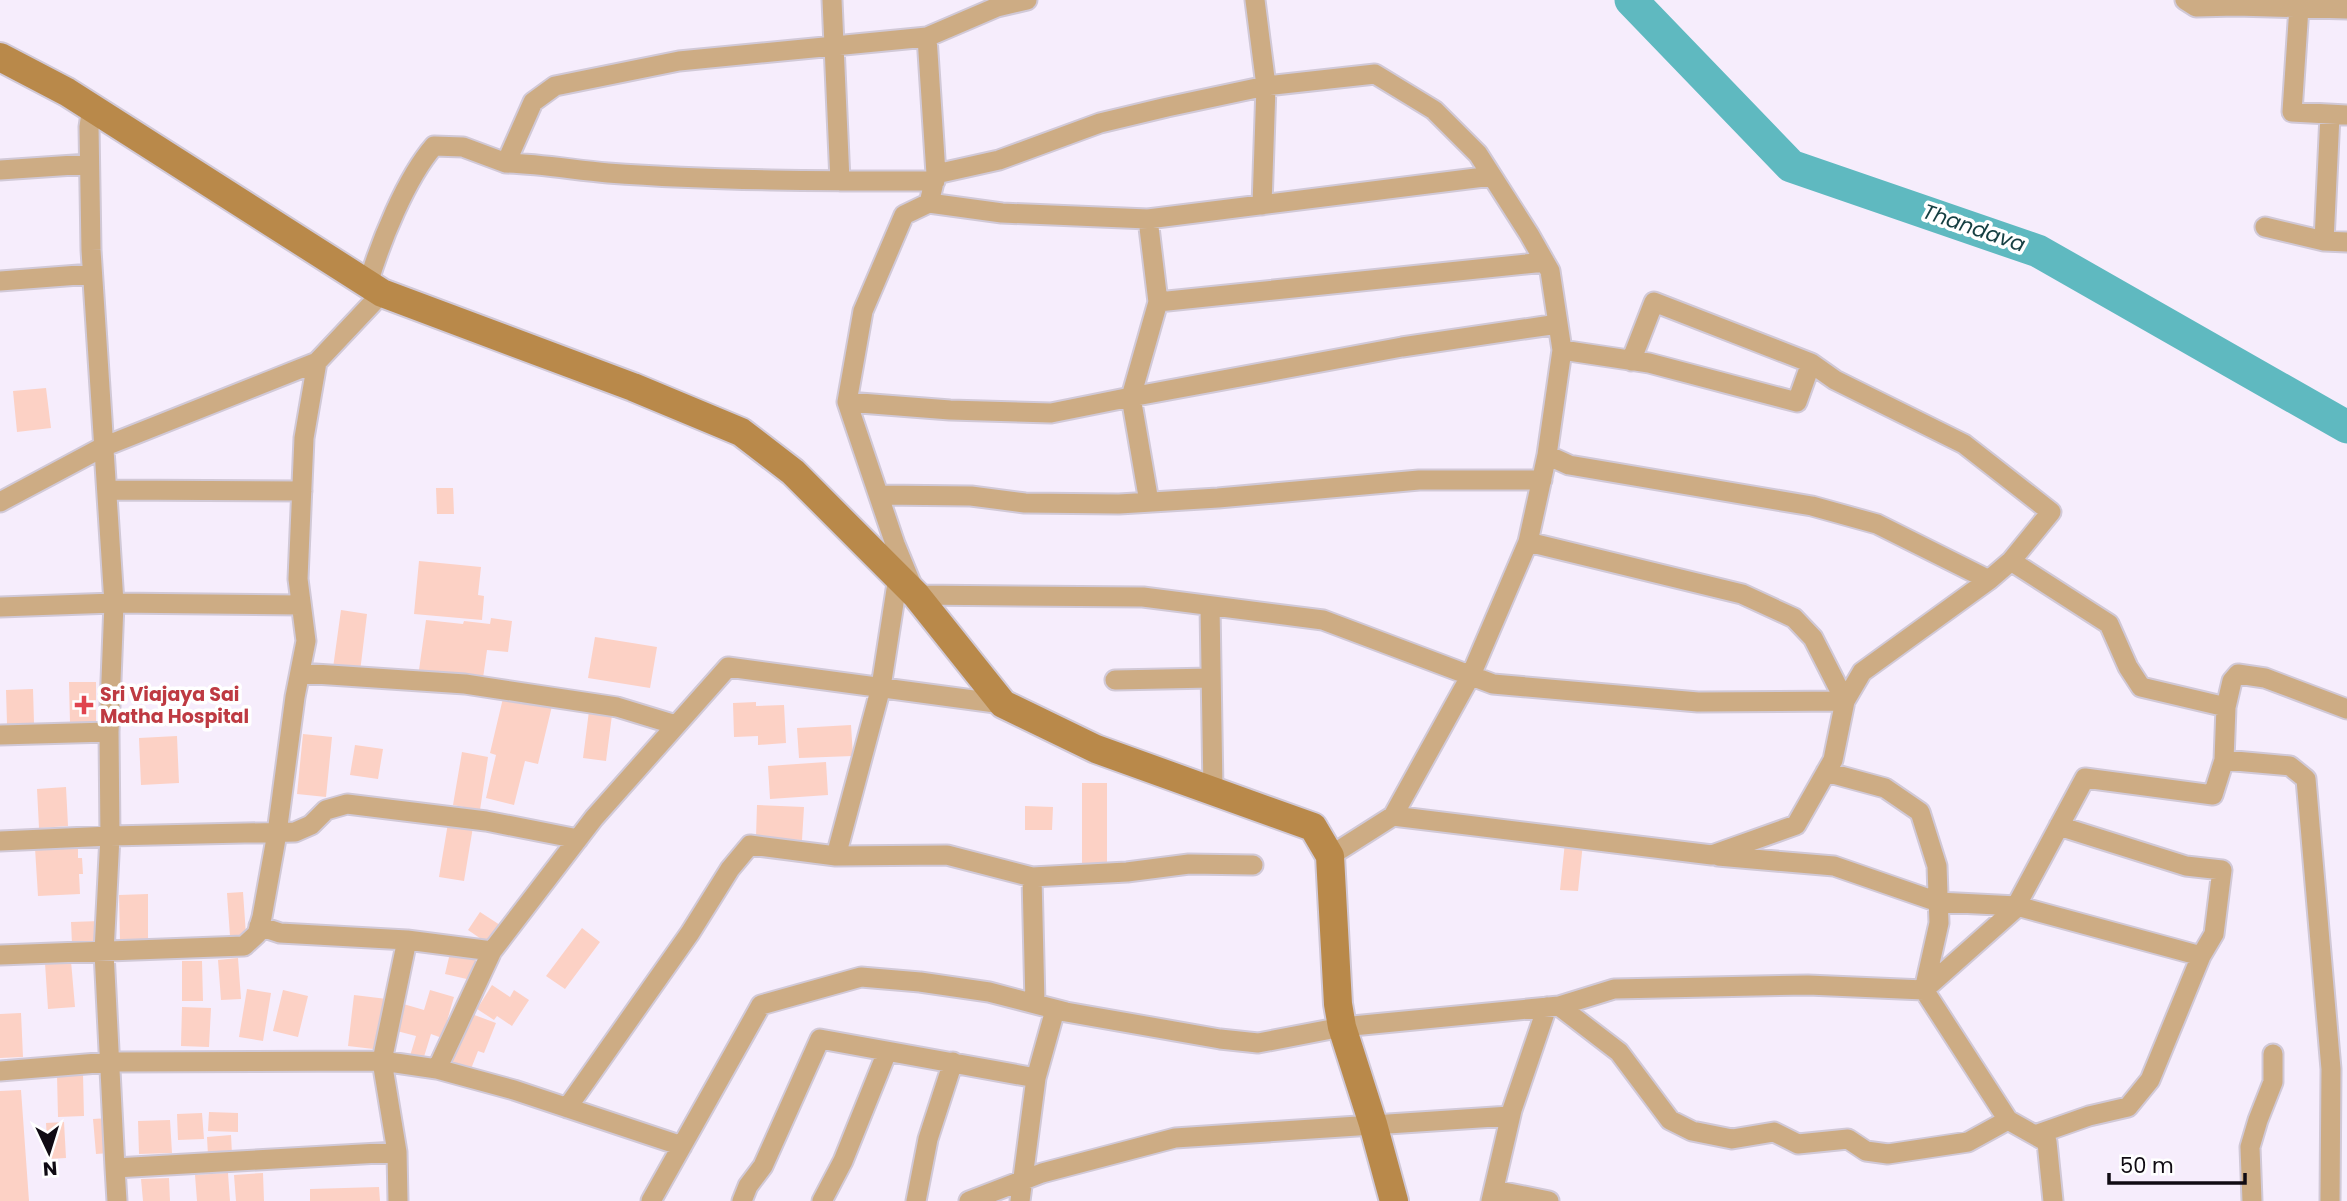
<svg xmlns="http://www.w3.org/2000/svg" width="2347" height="1201" font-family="Poppins,sans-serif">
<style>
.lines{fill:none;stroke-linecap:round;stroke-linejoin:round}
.river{stroke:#5fb9c0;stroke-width:33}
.building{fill:#fcd1c5}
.street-casing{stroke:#d1c9d7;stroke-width:23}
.secondary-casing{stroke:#d1c9d7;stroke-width:32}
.street{stroke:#cdac84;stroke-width:19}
.secondary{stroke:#b9894a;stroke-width:28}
.health-dot{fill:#e0444e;stroke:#fff;stroke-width:2.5}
.labels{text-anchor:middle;stroke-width:7;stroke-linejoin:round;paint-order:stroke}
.health-label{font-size:19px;font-weight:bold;fill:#be3a42;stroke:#fff;text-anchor:start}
.water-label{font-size:21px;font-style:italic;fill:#153f42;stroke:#fff}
</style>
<rect width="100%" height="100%" fill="#f6edfc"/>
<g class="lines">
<path class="river" d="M1631 0 1791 166 2038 251 2347 427"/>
</g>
<path class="building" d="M46 388 51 428 17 432 13 391Z
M436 488H453L454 514H437Z
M419 561 481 567 478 595 484 596 482 620 414 614Z
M341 610 367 614 360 672 333 668Z
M491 618 512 621 508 652 487 650 483 678 419 670 426 620 463 624 464 621 490 624Z
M595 637 657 647 650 688 588 678Z
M69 682H96V723H70Z
M33 689 34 723 7 724 6 690Z
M504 694 552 706 538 764 525 761 514 805 486 798 496 755 490 753Z
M756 702V706L784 705 786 743 758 745V736L734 737 733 703Z
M589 711 612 715 606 761 583 758Z
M851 725 853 756 799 758 797 728Z
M303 734 332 737 326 797 297 794Z
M177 736 179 783 141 785 139 738Z
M355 745 383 749 378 779 350 775Z
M462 752 488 757 480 810 453 805Z
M826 762 828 795 770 799 768 766Z
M1082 783H1107V864H1082Z
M66 787 68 826 39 828 37 789Z
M757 805 804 807 802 840 756 837Z
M1025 806 1053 807 1052 830H1025Z
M448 823 473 827 464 881 439 877Z
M1565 842 1583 843 1578 891 1560 890Z
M78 846V858H82L83 874H79L80 894 38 896 35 848Z
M243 892 246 935 230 936 227 893Z
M148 894V941L120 942 119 895Z
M480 912 500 925 487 943 468 930Z
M100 921 101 943 72 944 71 922Z
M582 928 600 942 565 989 546 976Z
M450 953 476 959 471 980 445 974Z
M238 958 241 999 221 1000 218 960Z
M71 961 75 1007 48 1009 45 963Z
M182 961H202L203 1001H182Z
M492 985 510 997 514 990 529 1000 512 1026 497 1016 494 1020 477 1009Z
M247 989 271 993 263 1041 239 1037Z
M283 990 308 996 298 1037 273 1031Z
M430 990 454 997 442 1038 431 1034 423 1060 410 1056 416 1036 393 1030 400 1003 424 1010Z
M354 995 387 999 382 1050 348 1046Z
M182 1007 211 1008 209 1047 181 1046Z
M21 1013 23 1057 0 1058V1014Z
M469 1013 496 1023 484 1053 478 1051 469 1074 448 1066Z
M83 1074 84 1116 58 1117 57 1075Z
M21 1090 29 1201H0V1091Z
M209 1112 238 1113V1132L208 1131Z
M202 1113 204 1139 178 1140 177 1114Z
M108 1118 109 1153 96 1154 93 1119Z
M170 1120 172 1153 139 1154 138 1121Z
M64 1122 66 1158 48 1159 46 1123Z
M231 1135 232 1154 208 1155 207 1137Z
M228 1173 230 1201H197L195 1175Z
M263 1173 264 1201H236L234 1175Z
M169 1178 170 1201H143L141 1179Z
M379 1187 380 1201H310V1189Z"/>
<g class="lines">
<defs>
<path id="street" d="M832 0 840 181
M1255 0 1266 86 1262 205
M2185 0 2196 7 2236 6 2347 9
M2299 7 2292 112 2347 115
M927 37 936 174 929 203 904 215 863 311 847 402 895 544 916 595 1143 597 1323 620 1493 684 1698 702 1845 701
M92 107 89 127 91 250 114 603 109 732 110 836 104 952 115 1168 397 1152
M0 170 89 164
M936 174 999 160 1100 123 1167 107 1266 86 1375 74 1434 110 1478 154 1529 234 1550 271 1562 350 1547 455 1528 542 1471 675 1393 816 1330 856
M935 181C826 181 716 181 608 173 574 170 541 164 506 163L533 102 555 86 679 61 927 37 997 7 1027 0
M929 203 1002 213 1148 219 1492 176
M2265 227 2324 241 2347 242
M2324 241 2330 115
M0 281 92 274
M368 284C380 243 406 178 434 146L463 147 506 163
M1158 302 1545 262
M1562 350 1649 363 1797 402 1811 363 1654 302 1631 361
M1811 363 1835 380 1964 444 2051 512 2011 561
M847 402 950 410 1051 413 1131 397 1158 302 1148 219
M1547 455 1569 465 1812 506 1877 524 1989 580
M108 490 302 491
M880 495 971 496 1025 503 1119 504 1218 498 1419 480H1542
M0 502 103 447 317 362 382 293
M1149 502 1131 397 1402 347 1558 324
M1528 542 1742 594 1794 618 1813 638 1845 701
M1210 606 1213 791
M0 607 114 603 301 605
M300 673 465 684 617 707 676 725
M1115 680 1211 678
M2226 707 2232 681 2238 674 2265 678 2347 709
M0 735 109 732
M1393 816 1712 855 1796 825 1833 760 1845 701 1862 672 1989 580 2011 561 2109 624 2128 667 2141 687 2226 707 2224 760
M0 841 110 836 295 832 311 825 326 810 347 804 486 821 578 839
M836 856 947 855 1032 877 1035 1004
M1718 856 1834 866 1938 902 2017 906 2201 956
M1032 877 1127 872 1189 864 1253 865
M259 926 280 933 407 940 492 951 594 818 728 667 1003 704
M0 955 244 946 257 934 262 917 277 833 295 697 306 641 298 579 304 438 317 362
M1559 1006 1619 1052 1670 1120 1692 1131 1732 1139 1774 1132 1798 1144 1848 1139 1866 1151 1888 1154 1968 1142 2008 1120
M437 1069 492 951
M0 1071 110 1062 382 1061 437 1069 514 1090 682 1146
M567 1108 690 933 730 869 750 845 836 856 881 687 898 577
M2035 1135 2089 1116 2128 1107 2150 1080 2201 956 2214 934 2222 870 2186 866 2059 826
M115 1168 117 1201
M1494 1190 1549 1201
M398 1201 397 1152 382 1061 407 940
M651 1201 761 1005 861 977 920 982 989 992 1066 1012 1220 1039 1258 1043 1342 1027 1559 1006 1614 989 1808 985 1924 990 1939 923 1937 866 1920 812 1885 788 1826 772
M742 1201 748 1186 763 1166 820 1039 1036 1078
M822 1201 843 1161 887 1052
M916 1201 928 1139 953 1062
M969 1201 1042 1173 1175 1138 1510 1116
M1020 1201 1036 1078 1055 1010
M1491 1201 1512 1110 1547 1007
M2053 1201 2047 1142 2008 1120 1924 990 2014 910 2085 778 2213 795 2224 760 2290 766 2306 779 2331 1069 2330 1201
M2252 1201 2250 1147 2258 1120 2273 1082V1054"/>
<path id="secondary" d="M0 57 67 92 382 293 633 387 741 432 793 472 916 595 1003 704 1096 749 1313 827 1330 856 1338 1004 1342 1027 1373 1124 1394 1201"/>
</defs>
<use href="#street" class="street-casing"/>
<use href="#secondary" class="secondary-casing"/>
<use href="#street" class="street"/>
<use href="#secondary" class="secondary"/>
</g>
<path class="health-dot" d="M80.5 694.5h7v7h7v7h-7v7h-7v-7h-7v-7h7z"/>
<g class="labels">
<g class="health-label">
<text x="100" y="701">Sri Viajaya Sai<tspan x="100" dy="22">Matha Hospital</tspan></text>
</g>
<g class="water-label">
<text transform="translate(1974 228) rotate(19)" y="7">Thandava</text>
</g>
</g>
<g transform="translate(49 1152) rotate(176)" stroke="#ffffff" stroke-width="5" paint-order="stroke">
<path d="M0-5L12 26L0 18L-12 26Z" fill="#100b13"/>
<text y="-10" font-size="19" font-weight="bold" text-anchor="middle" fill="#100b13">N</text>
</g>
<path d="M2109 1173v10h136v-10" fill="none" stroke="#100b13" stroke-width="3.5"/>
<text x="2120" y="1173" font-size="21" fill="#100b13" stroke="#ffffff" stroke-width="5" paint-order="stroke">50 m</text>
</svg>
